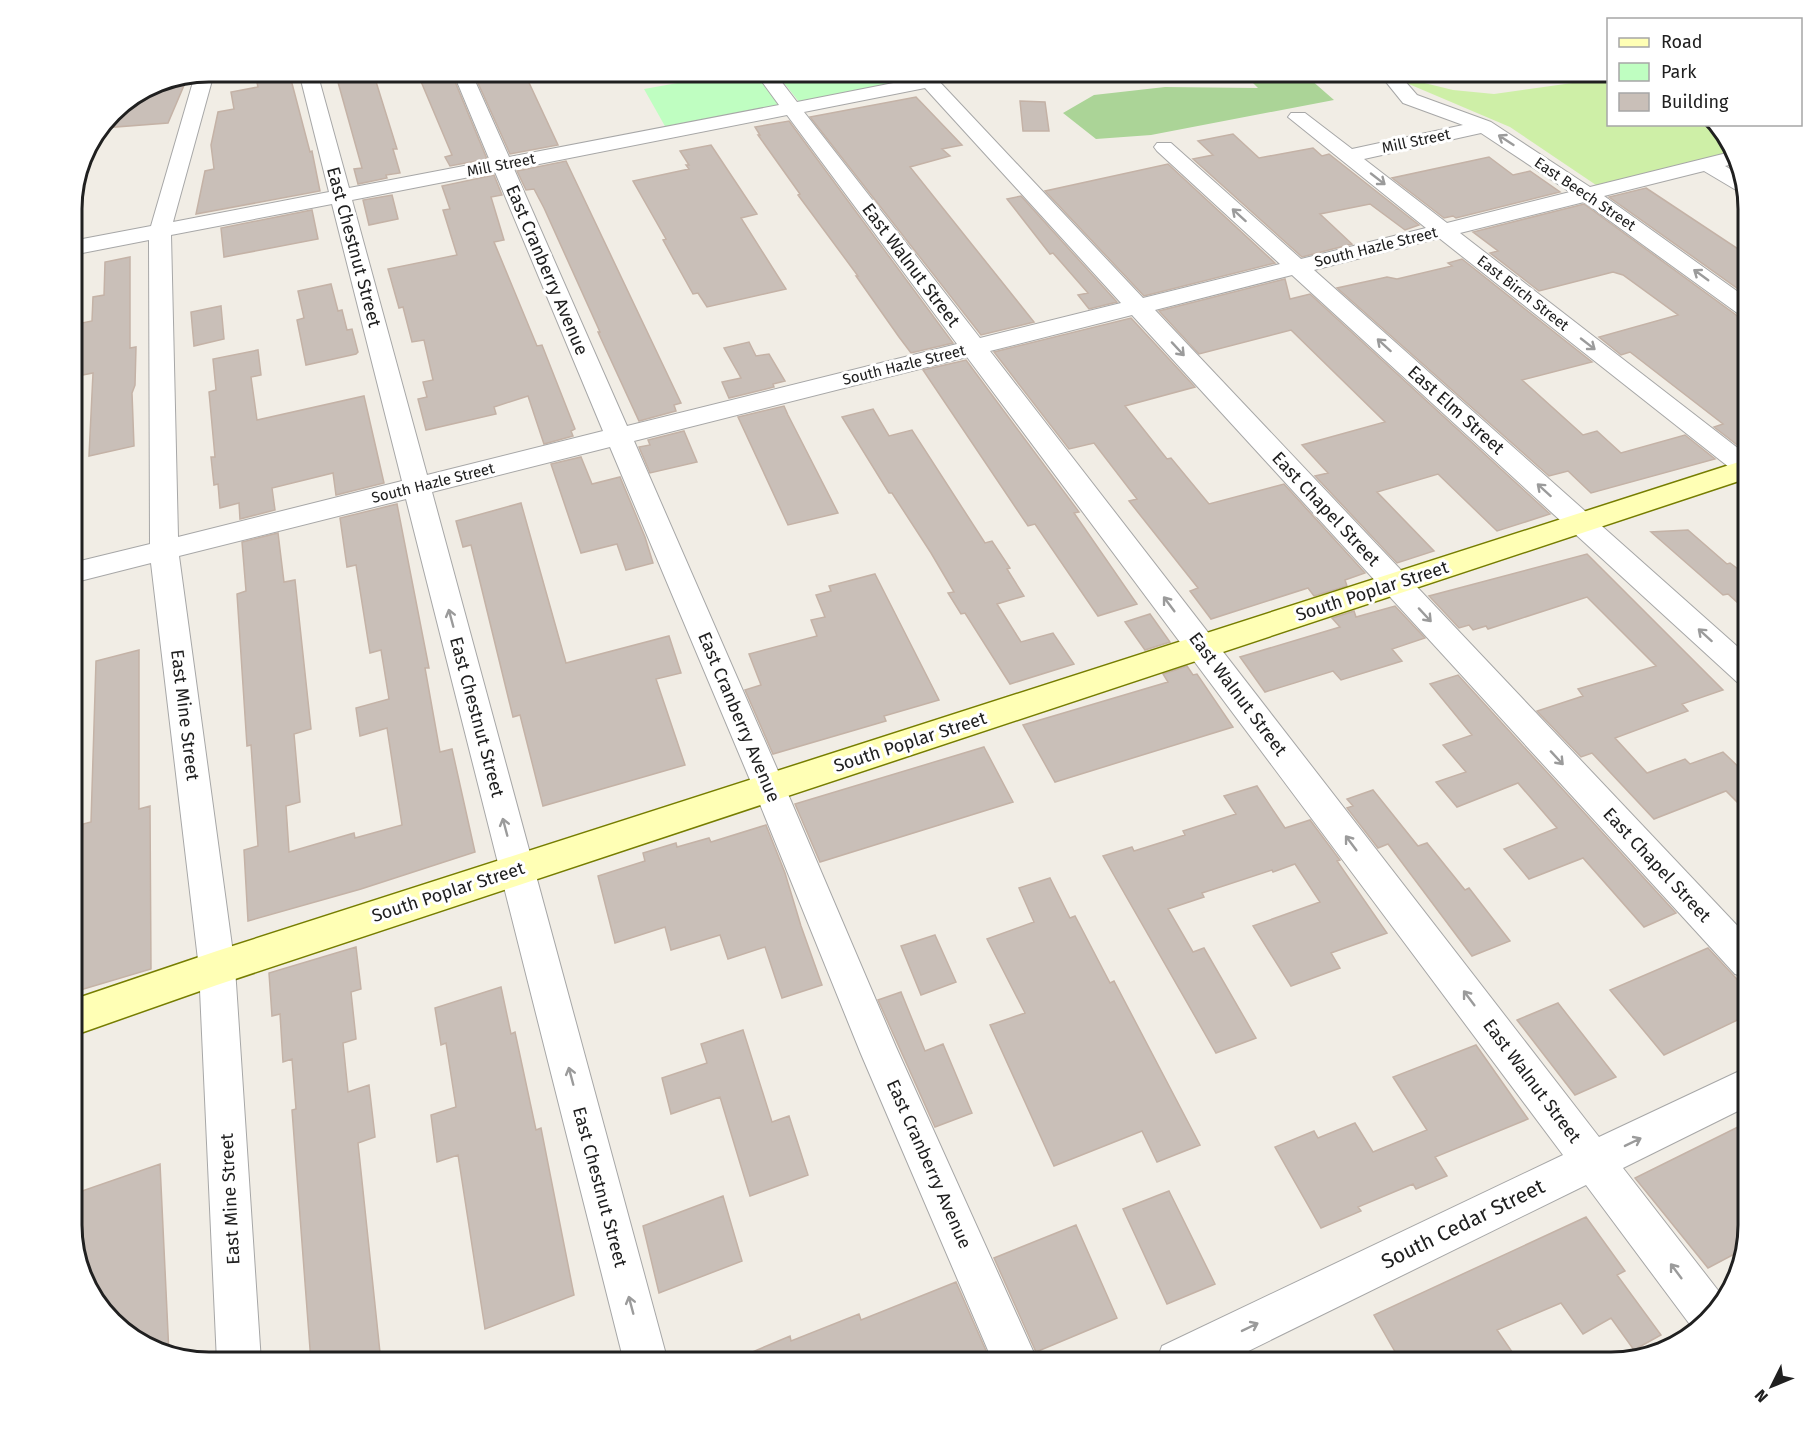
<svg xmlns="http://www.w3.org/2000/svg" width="1820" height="1434" font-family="'Fira Sans',sans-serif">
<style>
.grass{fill:#ceefa7}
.forest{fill:#abd497}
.park{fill:#bffec1}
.building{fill:#c9bfb8;stroke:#c4b2a6;stroke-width:1.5}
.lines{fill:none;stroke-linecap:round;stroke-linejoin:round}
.street-casing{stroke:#a7a7a7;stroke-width:2}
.secondary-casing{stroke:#767d00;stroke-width:3}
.street{fill:#fff;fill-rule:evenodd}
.secondary{fill:#ffffb5;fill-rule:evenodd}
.oneway{stroke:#9b9b9b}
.labels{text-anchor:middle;stroke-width:6;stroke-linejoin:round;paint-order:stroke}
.far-street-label{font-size:15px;fill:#202020;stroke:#fff}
.street-label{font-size:18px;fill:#202020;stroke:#fff}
.near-street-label{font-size:21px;fill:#202020;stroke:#fff}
.rim{fill:none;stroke:#202020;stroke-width:3}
</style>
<rect width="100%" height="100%" fill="#f1ede5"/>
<path class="grass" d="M1404 78 1453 90 1494 94 1608 78V124L1715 125 1735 152 1599 187 1510 127 1404 82Z"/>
<path class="forest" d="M1242 72H1302L1334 100 1151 135 1096 139 1063 113 1094 95 1165 87 1258 88Z"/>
<path class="park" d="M739 72H756L782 107 666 128 644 89Z
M775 72H946L950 76 800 103Z"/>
<path class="building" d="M289 72 310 152 312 151 320 191 196 214 205 171 214 169 211 145 218 112 234 109 231 92 258 87 256 78Z
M356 72H373L397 149H393L400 173 386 175 387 178 358 184 354 169 362 168 336 75Z
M417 72H451L487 159 450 166 445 157 452 155Z
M473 72H524L558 145 510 154Z
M188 76 168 123 102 128 119 106 157 82Z
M916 97 962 145 942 149 950 156 910 167 1034 322 981 335 810 117Z
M1020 101 1045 102 1049 131H1023Z
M789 121 953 343 911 353 899 337 856 276H858L798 195 800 194 758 135H760L755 127Z
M1233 134 1259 158 1313 148 1322 156 1329 154 1419 225 1405 230 1370 204 1320 214 1352 244 1302 257 1193 159 1213 155 1198 141Z
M711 145 757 214 741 218 786 289 707 307 698 293 693 294 663 240 666 239 633 181 689 169 686 165H689L680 151Z
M1489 157 1513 175 1530 171 1560 192 1456 218 1453 216 1444 218 1392 178Z
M566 161 681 403 674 405 676 411 639 421 598 332H600L544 208 534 189 526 190 517 171Z
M1168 164 1275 263 1144 296 1045 191Z
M494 175 502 195 491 197 504 240 494 242 537 346 542 345 575 429 571 431 573 436 544 444 528 396 494 407 496 414 426 430 418 399 427 397 423 382 433 380 424 340 412 342 403 307 399 308 388 269 457 255 443 210 450 209 442 186Z
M1646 188 1738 249 1748 247V296L1609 197Z
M392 195 398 219 369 225 363 200Z
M1021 196 1117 302 1089 309 1078 295 1088 293 1053 253 1050 254 1007 199Z
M1584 204 1739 317 1748 319V450L1745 451 1714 427 1723 424 1630 352 1621 355 1599 337 1678 315 1623 275 1613 272 1539 291 1490 253 1498 251 1473 232Z
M312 210 318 239 224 257 221 228Z
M130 257V348L136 347 135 385 132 393 134 446 89 456 93 373 72 377V325L92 321 93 297 104 295 105 262Z
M1462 259 1592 362 1522 380 1583 435 1597 431 1621 453 1685 435 1715 459 1591 493 1568 471 1549 476 1337 288 1387 277 1397 279 1452 266 1448 263Z
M1285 279 1290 299 1310 294 1550 514 1497 531 1438 474 1377 492 1434 551 1397 563 1315 476 1328 473 1302 445 1385 422 1291 330 1199 354 1159 311Z
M331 284 338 311 342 310 347 330 352 329 358 352 356 354 306 365 297 320 304 318 298 291Z
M221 306 224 339 194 346 191 312Z
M1131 318 1195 387 1125 406 1167 459 1171 458 1209 504 1284 484 1365 573 1345 580 1347 586 1314 596 1308 588 1211 619 1190 591 1198 588 1129 501 1137 499 1094 443 1069 449 994 352Z
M749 342 756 356 769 354 785 381 773 384 774 387 729 398 722 382 741 378 724 348Z
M258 350 261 375 251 377 257 420 364 396 384 483 336 495 333 473 272 488 275 510 240 519 239 503 220 508 218 484 214 485 211 457H215L209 392 216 390 213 359Z
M966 360 1079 512 1074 513 1137 604 1098 616 1035 524 1028 526 923 370Z
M784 406 788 415 838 513 788 525 738 417Z
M873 409 889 436 912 430 985 543 992 541 1010 568 1007 569 1024 596 997 604 1021 642 1053 633 1074 664 1010 684 965 613 961 614 948 593 954 592 931 553 892 493H889L842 417Z
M684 431 697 462 650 473 639 447 650 445 648 440Z
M581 457 592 484 620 477 645 537 653 563 626 570 617 544 581 553 551 464Z
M521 503 566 663 669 636 681 673 656 679 685 765 543 806 520 715 513 717 471 545 463 547 456 521Z
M397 504 429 668H425L440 752 452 749 475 852 361 889 248 921 244 850 258 846 251 745 247 746 237 594 246 591 242 542 278 533 284 582 295 580 311 729 294 734 300 802 286 806 289 852 354 833 355 838 402 825 387 728 360 736 356 708 389 699 381 650 370 653 356 565 347 567 340 518Z
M1688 530 1727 564 1730 563 1738 569 1748 565V612L1728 594 1723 595 1651 532Z
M1587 554 1723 690 1682 704 1688 711 1615 738 1647 773 1685 759 1690 764 1723 752 1748 776V813L1726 791 1654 819 1592 753 1581 757 1537 711 1583 696 1578 689 1656 666 1587 597 1488 629 1486 626 1473 630 1469 625 1459 628 1429 596Z
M875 574 939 700 884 716 886 721 773 754 745 690 761 685 749 654 817 636 811 620 825 617 816 595 831 591 829 586Z
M1395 606 1425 638 1392 649 1402 661 1341 680 1333 671 1265 692 1240 657 1340 627 1332 618 1354 611 1356 617Z
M1150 614 1170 642 1145 650 1125 622Z
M139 650V809L150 806 151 969 77 991 83 824 91 822 96 661Z
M1187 666 1193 675 1197 674 1233 727 1055 782 1023 725 1168 682 1163 674Z
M1458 675 1676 913 1644 927 1583 858 1529 879 1504 849 1557 828 1518 783 1457 807 1436 782 1466 772 1443 745 1472 735 1430 684Z
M984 747 1013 802 820 862 795 804Z
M1257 786 1285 828 1310 820 1340 860 1337 861 1387 933 1331 953 1340 968 1291 986 1253 926 1320 902 1295 864 1273 872 1272 870 1202 893 1204 897 1168 909 1193 952 1204 948 1256 1038 1216 1053 1103 856 1132 847 1134 851 1185 835 1183 831 1236 814 1224 796Z
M1373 790 1418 846 1427 843 1465 890 1469 888 1510 941 1472 956 1388 844 1378 848 1347 808 1353 806 1347 799Z
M766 825 785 873 801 926 822 985 782 998 765 947 728 959 720 935 671 950 665 927 615 943 598 876 645 861 643 853 676 843 677 847 709 838 711 842Z
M1050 878 1070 918 1075 916 1110 983 1114 981 1200 1145 1157 1162 1142 1131 1054 1166 990 1025 1025 1013 987 939 1034 922 1019 888Z
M935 935 956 982 921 995 901 946Z
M356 947 361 989 351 992 356 1039 343 1043 348 1092 369 1085 375 1137 358 1143 381 1362H311L292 1110 296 1109 292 1059 283 1062 280 1014 272 1016 269 973Z
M1708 948 1748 991V1015L1664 1055 1610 990Z
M501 987 511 1034 515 1032 536 1130 541 1128 574 1295 485 1329 458 1155 437 1162 431 1115 456 1107 446 1043 441 1045 435 1008Z
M901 992 925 1051 943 1044 972 1113 935 1127 878 1000Z
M1558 1003 1616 1077 1575 1095 1517 1020Z
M743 1030 772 1122 789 1116 808 1175 750 1196 720 1097 671 1114 662 1078 707 1063 701 1044Z
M1476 1045 1528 1119 1435 1157 1447 1176 1416 1189 1413 1184 1358 1207 1361 1211 1321 1228 1275 1147 1314 1131 1318 1138 1355 1123 1373 1152 1427 1130 1393 1077Z
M1748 1122V1225L1744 1249 1708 1268 1635 1178Z
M160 1164 169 1354 157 1352 119 1328 86 1286 83 1272 82 1191Z
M1169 1191 1215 1284 1167 1304 1123 1209Z
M723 1196 742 1261 659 1293 643 1226Z
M1586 1217 1625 1271 1617 1275 1661 1335 1634 1350 1611 1318 1583 1334 1561 1303 1497 1330 1519 1362H1401L1374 1315Z
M1076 1225 1117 1318 1036 1352 994 1258Z
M956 1282 991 1362H729L790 1336 791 1341 859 1314 861 1320Z"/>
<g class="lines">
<defs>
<path id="street" d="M209 72 214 73 173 222 329 192 299 72H317L349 188 490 161 453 72H471L509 157 779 105 755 72H774L797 102 929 76 936 78 1143 298 1280 264 1157 151 1154 147 1157 143H1171L1301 259 1426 228 1288 117 1291 113H1305L1352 149 1463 125 1403 103 1378 72H1397L1417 95 1491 122 1590 187 1735 151 1737 163 1725 166 1740 175 1744 192 1736 190 1704 171 1604 196 1748 299V317L1740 315 1584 202 1460 233 1748 456V478L1739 475 1439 238 1314 270 1748 656V686L1737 682 1292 275 1155 310 1748 937V978L1735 974 1132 315 990 351 1599 1137 1748 1067V1106L1623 1168 1724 1298 1714 1315 1694 1330 1586 1185 1226 1362H1156L1162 1346 1563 1155 967 357 634 441 785 787 896 1047 1038 1362H993L861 1054 753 787 610 447 432 492 668 1362H624L406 499 179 556 235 968 261 1362H217L199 968 151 563 72 583V563L150 544 149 240 72 255V241L151 226 195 75ZM925 88 1121 303 980 338 804 112ZM787 115 957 344 627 426 514 169ZM1481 133 1570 192 1447 223 1364 159ZM495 172 603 431 427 475 352 200ZM332 204 402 481 178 537 171 235Z"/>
<path id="secondary" d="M1748 459V478L217 985 72 1036V1000L217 951Z"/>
</defs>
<use href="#street" class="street-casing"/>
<use href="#secondary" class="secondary-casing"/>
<use href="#street" class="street"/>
<use href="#secondary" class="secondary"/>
</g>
<defs><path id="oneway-shaft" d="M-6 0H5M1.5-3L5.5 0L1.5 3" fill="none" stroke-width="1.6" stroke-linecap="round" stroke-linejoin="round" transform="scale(1.5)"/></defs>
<g class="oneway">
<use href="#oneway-shaft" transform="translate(1506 140) rotate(-147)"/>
<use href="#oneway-shaft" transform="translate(1378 179) rotate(38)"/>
<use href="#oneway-shaft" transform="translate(1239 215) rotate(-138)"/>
<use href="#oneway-shaft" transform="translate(1701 275) rotate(-144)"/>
<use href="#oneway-shaft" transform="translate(1588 344) rotate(38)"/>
<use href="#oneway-shaft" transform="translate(1384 345) rotate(-138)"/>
<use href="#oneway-shaft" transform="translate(1178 349) rotate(47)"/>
<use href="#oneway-shaft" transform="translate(1544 490) rotate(-138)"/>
<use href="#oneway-shaft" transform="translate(1169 604) rotate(-127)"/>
<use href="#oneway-shaft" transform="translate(1425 615) rotate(47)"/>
<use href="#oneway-shaft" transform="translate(451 618) rotate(-105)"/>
<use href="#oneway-shaft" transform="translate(1705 635) rotate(-138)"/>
<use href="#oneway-shaft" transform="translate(1557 758) rotate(47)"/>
<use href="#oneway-shaft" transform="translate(505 827) rotate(-105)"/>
<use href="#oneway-shaft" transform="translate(1351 843) rotate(-127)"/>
<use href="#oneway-shaft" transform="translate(1469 998) rotate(-127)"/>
<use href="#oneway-shaft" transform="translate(571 1076) rotate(-105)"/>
<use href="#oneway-shaft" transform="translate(1633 1142) rotate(-26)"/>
<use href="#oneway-shaft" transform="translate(1676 1271) rotate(-127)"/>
<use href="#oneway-shaft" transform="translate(631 1305) rotate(-105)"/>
<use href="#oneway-shaft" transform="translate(1250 1327) rotate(-26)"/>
</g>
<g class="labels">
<g class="far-street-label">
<text transform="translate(1416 141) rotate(-12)" y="5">Mill Street</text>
<text transform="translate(501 165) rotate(-11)" y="5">Mill Street</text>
<text transform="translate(1585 194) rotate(34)" y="5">East Beech Street</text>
<text transform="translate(1376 247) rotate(-14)" y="5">South Hazle Street</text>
<text transform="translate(1523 293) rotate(38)" y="5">East Birch Street</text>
<text transform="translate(904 365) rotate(-14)" y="5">South Hazle Street</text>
<text transform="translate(433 483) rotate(-14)" y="5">South Hazle Street</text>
</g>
<g class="street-label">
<text transform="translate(354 247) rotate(75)" y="6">East Chestnut Street</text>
<text transform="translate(911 265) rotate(53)" y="6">East Walnut Street</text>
<text transform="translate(547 270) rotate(67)" y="6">East Cranberry Avenue</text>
<text transform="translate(1456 410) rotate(42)" y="6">East Elm Street</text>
<text transform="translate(1326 509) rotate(47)" y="6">East Chapel Street</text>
<text transform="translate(1372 591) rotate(-18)" y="6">South Poplar Street</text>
<text transform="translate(1238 694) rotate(53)" y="6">East Walnut Street</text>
<text transform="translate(185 715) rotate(83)" y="6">East Mine Street</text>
<text transform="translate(477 717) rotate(75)" y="6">East Chestnut Street</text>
<text transform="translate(739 717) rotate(67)" y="6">East Cranberry Avenue</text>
<text transform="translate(910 742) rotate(-18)" y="6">South Poplar Street</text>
<text transform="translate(1657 865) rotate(47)" y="6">East Chapel Street</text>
<text transform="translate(448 892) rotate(-18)" y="6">South Poplar Street</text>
<text transform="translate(1532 1081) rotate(53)" y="6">East Walnut Street</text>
<text transform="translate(929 1164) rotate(66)" y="6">East Cranberry Avenue</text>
<text transform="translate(600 1187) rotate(75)" y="6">East Chestnut Street</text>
<text transform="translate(230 1199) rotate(-93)" y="6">East Mine Street</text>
</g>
<g class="near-street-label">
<text transform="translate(1463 1224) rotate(-26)" y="7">South Cedar Street</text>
</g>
</g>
<path d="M0 0H1820V1434H0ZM209 82H1611A127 127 0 0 1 1738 209V1225A127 127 0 0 1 1611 1352H209A127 127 0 0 1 82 1225V209A127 127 0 0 1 209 82Z" fill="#fff" fill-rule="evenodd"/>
<path class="rim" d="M209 82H1611A127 127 0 0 1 1738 209V1225A127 127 0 0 1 1611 1352H209A127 127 0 0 1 82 1225V209A127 127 0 0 1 209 82Z"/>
<rect x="1607" y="18" width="195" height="108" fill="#ffffff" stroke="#a6a6a6" stroke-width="1.5"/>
<rect x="1619" y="38" width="30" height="9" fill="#ffffb5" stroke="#a6a6a6" stroke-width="1.5"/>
<text x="1661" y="48" font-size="18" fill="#202020">Road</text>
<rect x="1619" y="63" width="30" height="18" fill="#bffec1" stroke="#a6a6a6" stroke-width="1.5"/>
<text x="1661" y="78" font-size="18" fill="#202020">Park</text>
<rect x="1619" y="93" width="30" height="18" fill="#c9bfb8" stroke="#a6a6a6" stroke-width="1.5"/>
<text x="1661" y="108" font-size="18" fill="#202020">Building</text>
<g transform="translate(1772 1386) rotate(227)" stroke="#ffffff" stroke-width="4.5" paint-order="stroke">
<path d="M0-4.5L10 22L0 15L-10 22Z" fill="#202020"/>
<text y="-9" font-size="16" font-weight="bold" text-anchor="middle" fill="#202020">N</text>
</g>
</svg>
